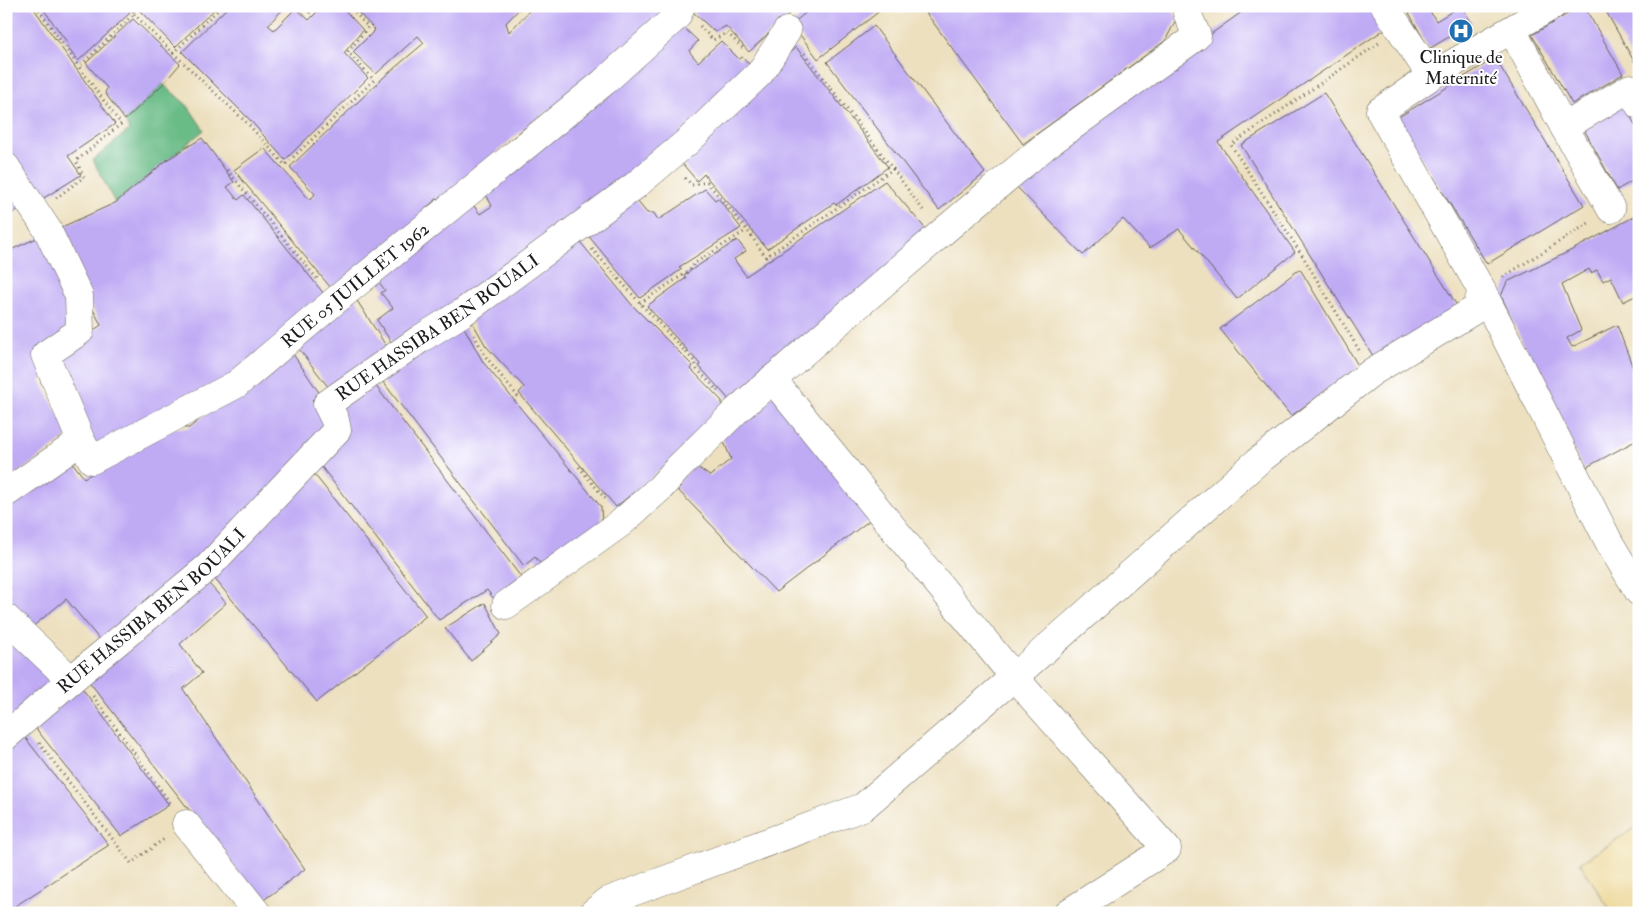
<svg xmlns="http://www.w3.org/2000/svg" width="1645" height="919" font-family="'IM FELL Double Pica',serif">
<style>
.forest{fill:#6abc87;stroke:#436c52}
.sand{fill:#eeda9e;stroke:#857b5d}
.building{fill:#bfaaf4}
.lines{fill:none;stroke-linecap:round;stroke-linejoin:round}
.minor-casing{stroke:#656155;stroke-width:29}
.path{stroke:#656155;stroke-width:3;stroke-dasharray:1 4;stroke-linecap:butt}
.minor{stroke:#fff;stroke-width:28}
.labels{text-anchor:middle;stroke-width:4;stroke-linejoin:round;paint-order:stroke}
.poi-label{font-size:18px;fill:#1c1c1c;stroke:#fff}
.street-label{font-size:18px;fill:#1c1c1c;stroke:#fff}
</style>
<rect width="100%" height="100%" fill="#fff"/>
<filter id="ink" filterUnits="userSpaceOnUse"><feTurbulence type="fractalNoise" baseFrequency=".02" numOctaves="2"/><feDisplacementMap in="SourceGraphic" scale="10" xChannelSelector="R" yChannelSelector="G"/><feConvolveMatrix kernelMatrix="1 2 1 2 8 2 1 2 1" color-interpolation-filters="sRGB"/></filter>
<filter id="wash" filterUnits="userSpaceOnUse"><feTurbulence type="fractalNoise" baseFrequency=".0096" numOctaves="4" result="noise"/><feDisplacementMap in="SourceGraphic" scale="20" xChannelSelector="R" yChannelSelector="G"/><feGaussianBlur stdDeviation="1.12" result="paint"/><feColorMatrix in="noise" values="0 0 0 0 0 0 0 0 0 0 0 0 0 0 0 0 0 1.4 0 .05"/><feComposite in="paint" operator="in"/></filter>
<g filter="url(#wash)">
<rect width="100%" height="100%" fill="#ede0bf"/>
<path class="forest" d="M163 84 188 106 204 130 115 203 93 160 129 130 125 120Z"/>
<path class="sand" d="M1639 825V913H1612L1580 863Z"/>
<g id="blocks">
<path class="building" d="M6 6H32L115 124 68 156 81 175 34 204 18 166 6 148Z
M41 6H128L126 8 130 13 78 61 67 47 69 45Z
M143 6H218L175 47 139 10Z
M229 6H286L268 25 274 30 296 8 309 20 323 6H341L363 30 344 53 368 78 285 160 250 120 182 52Z
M352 6H522L506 23 509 32 534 6H656L666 15 611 64 521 131 471 174 442 203 438 198 426 208 428 213 335 293 234 170 264 148 310 200 315 194 290 167 384 77 424 43 418 36 376 74 353 52 375 30Z
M695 6H797L791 11 778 29 769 33 749 52 726 26 715 32 693 12Z
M814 6H886L818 59 792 24Z
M921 6H1170L1177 18 1165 41 1023 144Z
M1250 6H1370L1385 29 1218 142 1295 252 1237 299 1179 229 1150 248 1123 219 1083 255 1013 183 1211 34Z
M1421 6H1427L1436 21 1461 6 1472 23 1429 49 1409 13Z
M1581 6H1584L1623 74 1572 104 1532 35Z
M1603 6H1639V70Z
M133 19 180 64 163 84 125 120 105 93 107 88 86 63Z
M681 25 698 41 689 51 698 62 721 41 739 59 743 57 754 70 665 148 395 348 377 320 393 308 381 293 385 290 374 276 467 197 480 214 492 206 482 187Z
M874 26 985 173 939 210 827 62Z
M796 47 888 167 836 205 834 203 767 249 704 174 697 181 675 155Z
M1495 58 1584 205 1487 264 1397 118Z
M1324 93 1458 307 1375 359 1241 145Z
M1621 101 1639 131V177L1617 190 1581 124Z
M202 138 234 182 227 187 238 200 244 195 329 300 239 372 91 452 50 362 101 325 53 231 115 203 168 159Z
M6 174 25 205 6 217Z
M885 181 929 233 734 405 699 366 700 364 647 306 686 278 684 275 737 240 746 251 734 259 746 276Z
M705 189 715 200 718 198 741 228 679 267 682 269 640 298 586 233 632 195 647 213H654L658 220Z
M1639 214V294L1623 302 1611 277 1603 281 1597 270 1591 273 1589 269 1562 284 1581 330 1567 338 1572 347 1617 325 1639 384V439L1583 469 1501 296 1507 282 1576 248Z
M48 233 78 298 51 374 40 380 69 435 6 482V252Z
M577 238 632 305 693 366 691 369 722 401V414L645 483 616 507 519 393 524 387 486 346 467 313Z
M1300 269 1359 367 1291 416 1220 329Z
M354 296 390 352 329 388 296 345Z
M460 320 483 362 601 507 602 526 546 570 535 557 524 566 380 378Z
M291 351 320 394 312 400 333 428 312 452 104 645 66 599 30 629 6 605 11 600 6 594 11 589 6 583V503L72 462 84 478 175 428H189L229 396Z
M372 381 524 581 494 599 487 590 439 620 314 457 336 409Z
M777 391 875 516 776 592 675 487 694 465 710 476 731 459 722 437Z
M307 465 426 616 317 702 209 572Z
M203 577 226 603 180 644 202 673 183 689 305 869 261 902 84 675Z
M485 603 501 634 471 661 445 628Z
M6 633 58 685 6 729Z
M79 684 169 805 121 836 34 726Z
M20 731 109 845 6 912V743Z"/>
</g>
</g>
<g filter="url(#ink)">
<use href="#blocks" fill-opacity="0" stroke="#656155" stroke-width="1"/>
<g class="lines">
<defs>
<g id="minor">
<path d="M1385 6 1431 76 1380 111 1482 291 1610 544 1639 592"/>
<path d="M1512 30 1564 127 1611 209"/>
<path d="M1431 76 1552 6"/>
<path d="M1564 127 1630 88 1639 105"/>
<path d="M6 167 47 229 79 296 80 331 45 355 81 441"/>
<path d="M772 379 1014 677 1167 849 1068 913"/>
<path id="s1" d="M6 493 81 441 92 460 237 384 336 300 604 82 677 16 681 6"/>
<path d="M506 605 621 523 660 488 678 468 736 411 946 229 1045 146 1197 36 1187 13"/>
<path d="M6 618 71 680"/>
<path id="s2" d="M6 736 71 680 208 567 337 430 335 420 327 404 420 339 462 313 636 185 687 142 760 73 787 31"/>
<path d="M186 824 257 913"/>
<path d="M593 913 608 901 863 807 1014 677 1257 462 1372 372 1476 309 1482 291"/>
</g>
</defs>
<use href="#minor" class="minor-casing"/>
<path class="path" d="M36 6 79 67
M302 6 309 13 315 6
M134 14 173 53 222 6
M700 26 713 40 727 33 744 49
M173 53 248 124 285 165 374 80 348 52 368 27 349 6
M893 169 925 213
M227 170 319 281
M685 178 692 185 707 182 747 230 766 257 893 169 804 53
M1632 195 1639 191
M56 198 84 177 76 161 121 124 79 67 134 14 133 8 135 6
M592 249 640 303 695 362 697 369 718 391
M1503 277 1589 223
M640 303 689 271 695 263 747 230
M474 335 486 357 519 398
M1359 350 1302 255 1231 145 1379 43
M579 467 607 501
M93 696 171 804
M39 743 131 863 164 839"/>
<use href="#minor" class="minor"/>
</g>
</g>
<defs>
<symbol id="hospital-disc" viewBox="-11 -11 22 22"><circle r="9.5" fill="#1f6fb2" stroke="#fff"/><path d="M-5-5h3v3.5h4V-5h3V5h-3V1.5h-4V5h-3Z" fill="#fff"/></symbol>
</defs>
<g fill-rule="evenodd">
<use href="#hospital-disc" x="1447" y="17" width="28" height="28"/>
</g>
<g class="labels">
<g class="poi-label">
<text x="1461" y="63">Clinique de<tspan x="1461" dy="21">Maternité</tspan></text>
</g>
<g class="street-label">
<text dy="6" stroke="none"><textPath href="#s1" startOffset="431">RUE 05 JUILLET 1962</textPath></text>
<text dy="6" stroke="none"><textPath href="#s2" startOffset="614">RUE HASSIBA BEN BOUALI</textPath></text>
<text dy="6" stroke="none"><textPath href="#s2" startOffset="192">RUE HASSIBA BEN BOUALI</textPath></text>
</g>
</g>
<rect width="1645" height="919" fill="none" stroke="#fff" stroke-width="25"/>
</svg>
